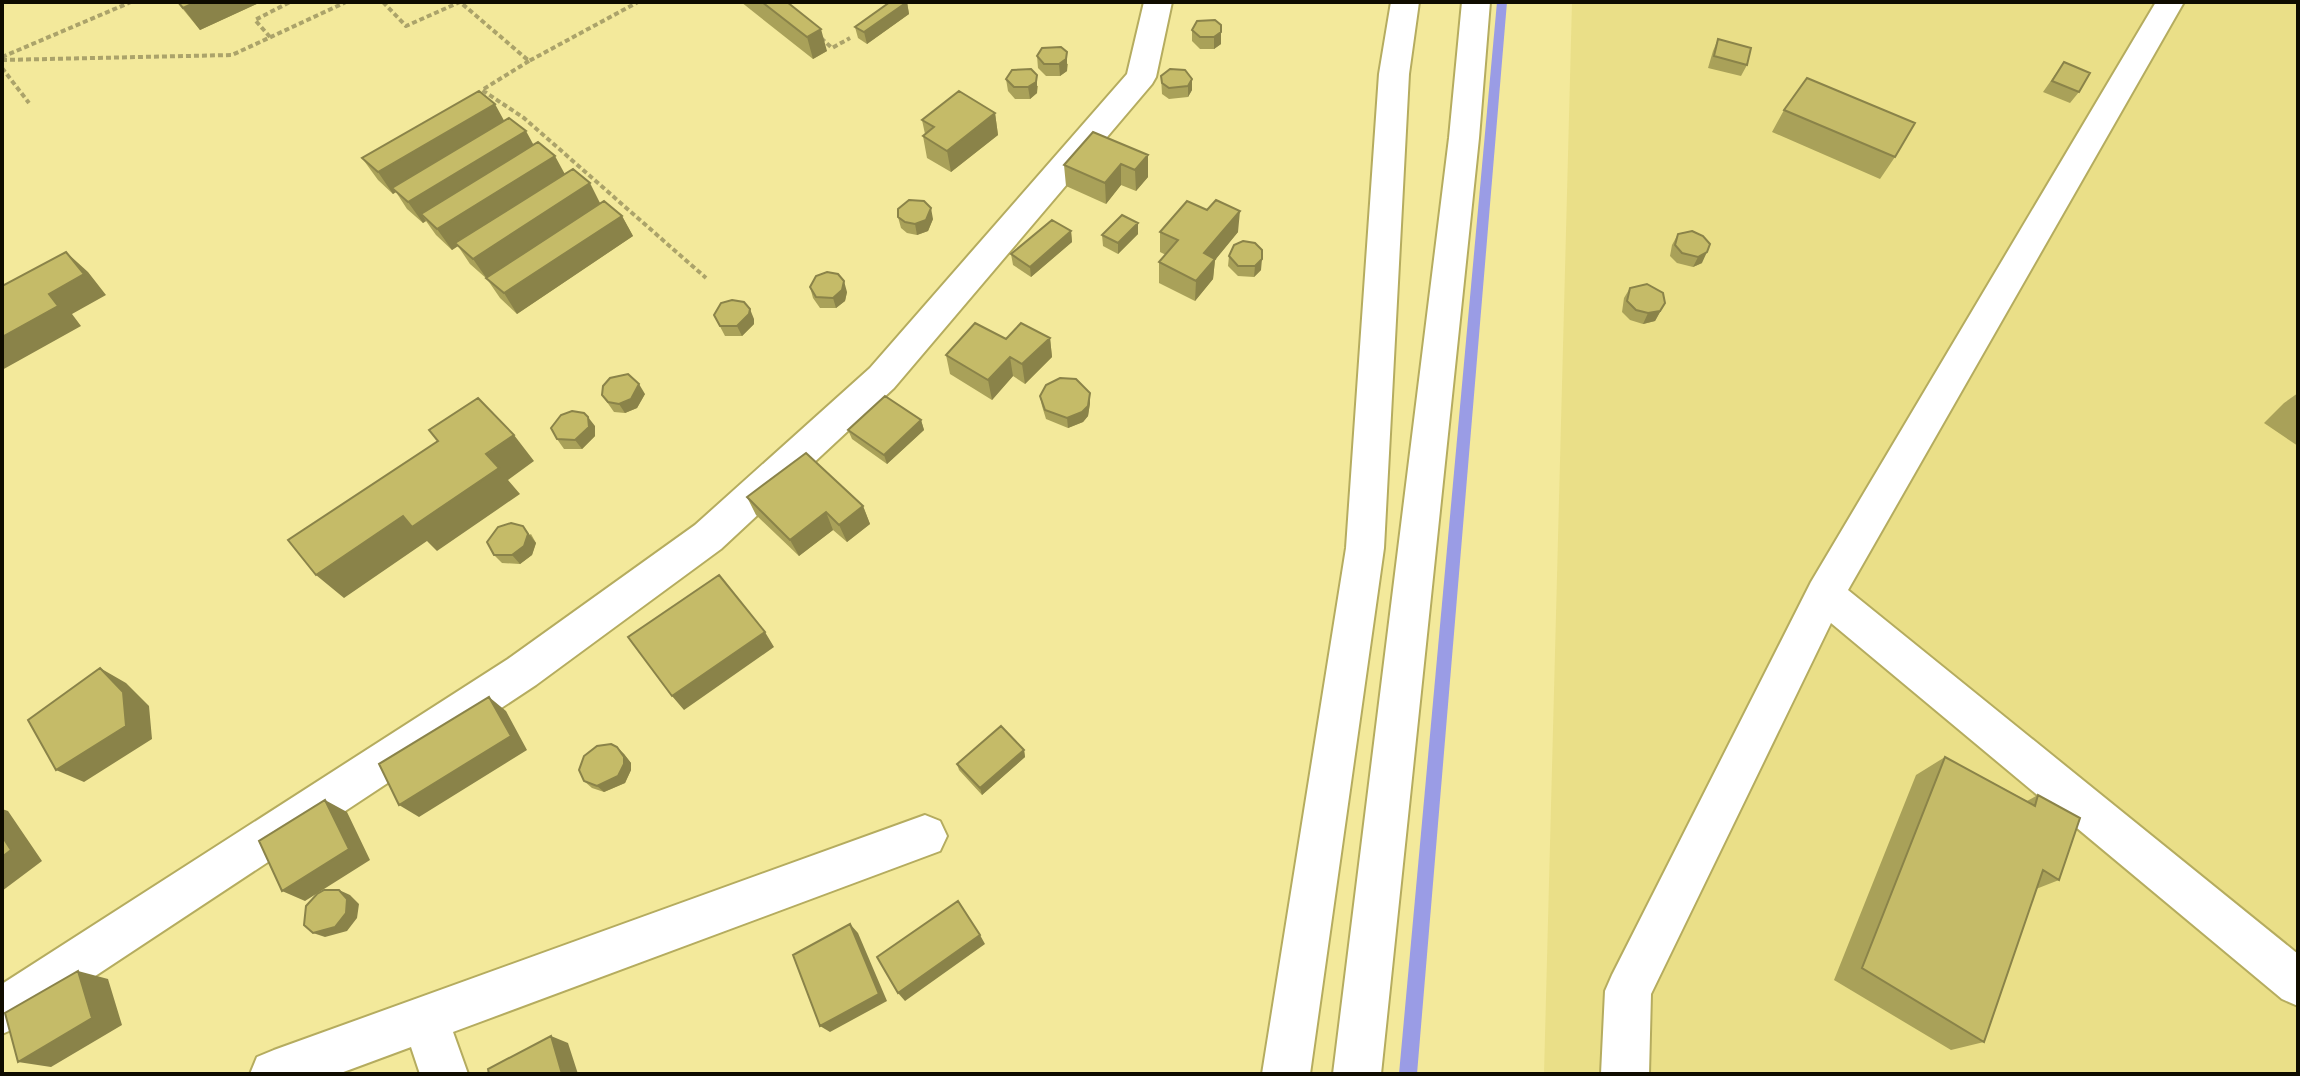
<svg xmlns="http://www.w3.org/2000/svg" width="2300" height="1076" font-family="'Exo 2',sans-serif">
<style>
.built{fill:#eadf88}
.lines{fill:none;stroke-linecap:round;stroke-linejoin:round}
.stream{fill:#9a9ce5;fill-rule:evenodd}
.minor-casing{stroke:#b5ac5f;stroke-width:4}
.path{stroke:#aba36a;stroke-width:4;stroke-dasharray:5 3;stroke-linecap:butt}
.minor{fill:#fff;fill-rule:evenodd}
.wall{fill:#a9a159}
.shaded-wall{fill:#8a8349}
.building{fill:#c5bb68;stroke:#8a8349;stroke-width:2}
</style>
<rect width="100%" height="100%" fill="#f3e99b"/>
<path class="built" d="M1572 2H2298V1074H1544Z"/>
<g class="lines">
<path class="stream" d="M1497 2H1507L1417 1074H1399Z"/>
<defs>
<path id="minor" d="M1144 2H1172L1156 77 1152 84 894 388 721 549 536 685 18 1027 2 1034V984L508 659 695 525 870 368 1127 74Z
M1391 2H1419L1409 74 1384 548 1310 1074H1262L1346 548 1379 74Z
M1462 2H1490L1479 138 1381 1074H1333L1449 138Z
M2156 2H2184L1848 590 2298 954V1006L2282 999 1831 623 1651 994 1649 1074H1601L1605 991 1612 975 1811 582Z
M925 815 940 821 947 836 940 851 453 1032 468 1074H420L411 1047 338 1074H250L257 1057 274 1050Z"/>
</defs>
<use href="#minor" class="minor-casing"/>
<path class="path" d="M383 2 406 26 460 2 529 61 638 2
M270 37 255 20 290 2
M821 38 832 48 850 38
M2 57 131 2
M2 60 232 55 346 2
M529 61 482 90 524 118 706 278
M2 68 29 103"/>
<use href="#minor" class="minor"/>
</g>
<path class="wall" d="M177 2H261L200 30Z
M741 2H787L827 51 813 59Z
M907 2 909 14 867 44 858 38 855 27Z
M1208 2H1225L1223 4 1209 3Z
M1215 20 1221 44 1214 49H1200L1192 41V30Z
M1718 39 1747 65 1741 76 1708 68 1713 51Z
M1037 56 1068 64 1067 71 1060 76H1046L1038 68Z
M2064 62 2079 92 2070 103 2043 92Z
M1185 70 1192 90 1188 97 1169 99 1162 94 1161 76Z
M1006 79 1038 86 1037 93 1030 99H1015L1008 91Z
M1784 110 1895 157 1880 179 1772 132Z
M995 113 998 135 951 172 927 158 923 136 925 134 922 120Z
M504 121 565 174 600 203 622 216 633 236 517 314 500 298 487 279 470 264 458 246 452 250 436 235 426 221 423 223 407 209 396 192 393 194 378 180 362 158Z
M1148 155V177L1136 191 1121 185 1106 204 1066 186 1064 165Z
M898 217 933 219 928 231 917 235 907 233 901 228Z
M1138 223V234L1118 254 1103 246 1102 235Z
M1071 231 1072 242 1031 277 1013 265 1011 254Z
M1692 231 1702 263 1693 267 1677 263 1670 256 1672 245 1678 234Z
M1160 232H1238L1215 260 1213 279 1195 301 1159 283V262L1166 255 1160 252Z
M1234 245 1261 270 1254 277 1238 276 1228 266 1229 256Z
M810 287 847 292 845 301 836 308H820L813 298Z
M1630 288 1665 303 1655 321 1643 324 1630 320 1622 312 1624 298Z
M714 315 754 319V324L742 336H725Z
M1050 338 1052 357 1025 384 1013 376 992 400 950 374 946 355 1006 339Z
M2298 393V446L2264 423 2284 403Z
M645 394 637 408 625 413 614 412 602 395Z
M1040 396 1090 403 1088 416 1083 422 1068 428 1046 419 1042 406Z
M921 420 924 430 887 464 852 439 848 430Z
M595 426V436L582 449H564L557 439Z
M747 497 863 506 870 524 847 542 833 530 799 556 756 515Z
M531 534 536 543 532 555 520 564 502 563 494 555Z
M617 747 624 754 631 763V770L625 783 604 792 592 788 584 781Z
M1024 750 1025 757 982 795 959 770 957 764Z
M1945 757 2027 801 2038 795 2059 880 2036 889 1984 1042 1951 1050 1834 980 1916 775Z"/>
<path class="shaded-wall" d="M196 2H261L200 30 183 8Z
M907 2 909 14 867 44 864 32Z
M821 29 827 51 813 59 807 37Z
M1221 32V44L1214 49V37Z
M1067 52V71L1060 76 1059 64Z
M1037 75V93L1030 99 1028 87Z
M1192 79V90L1188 97V86Z
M495 104 507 126 392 188 396 192 393 194 378 172Z
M995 113 998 135 951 172 947 151Z
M526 131 538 153 421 214 426 221 423 223 408 202Z
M1148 155V177L1136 191 1135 170Z
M555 156 567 178 455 243 458 246 452 250 437 229Z
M1121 164V185L1106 204 1105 183Z
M590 183 601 205 487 279 473 259Z
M931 208 933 219 928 231 917 235 915 224Z
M1240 211 1238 232 1215 260 1213 279 1195 301 1196 281 1204 253Z
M622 216 633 236 517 314 504 293Z
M1138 223V234L1118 254V243Z
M1071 231 1072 242 1031 277 1030 267Z
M66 252 88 272 106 295 72 314 81 326 2 370V337L49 294Z
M1707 252 1702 263 1693 267 1698 257Z
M1262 259 1261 270 1254 277 1255 266Z
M844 281 847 292 845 301 836 308 833 298Z
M1665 303 1655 321 1643 324 1648 313Z
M750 309 754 319V324L742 336 737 326Z
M1050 338 1052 357 1025 384 1022 364Z
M1010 357 1013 376 992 400 988 380Z
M639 384 645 394 637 408 625 413 619 404Z
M1090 393V403L1088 416 1083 422 1068 428 1067 418Z
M588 417 595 426V436L582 449 575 440Z
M921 420 924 430 887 464 884 455Z
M514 435 534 461 508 480 520 494 437 551 427 541 344 598 316 575Z
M863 506 870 524 847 542 839 525Z
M826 512 833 530 799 556 790 540Z
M523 526 536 543 532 555 520 564 512 555Z
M765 632 774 647 684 710 672 696Z
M100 668 126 683 149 706 152 739 84 782 56 770Z
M489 697 506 711 527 750 419 817 399 805Z
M617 747 624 754 631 763V770L625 783 604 792 597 786Z
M1024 750 1025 757 982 795 980 788Z
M325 800 347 812 370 860 305 901 282 891Z
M2 809 8 811 42 861 2 891Z
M339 890 350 895 359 904 357 918 347 931 325 937 313 933Z
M850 924 858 933 887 1001 830 1032 820 1026Z
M980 935 985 944 905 1001 898 993Z
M78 971 108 979 122 1025 51 1067 18 1062Z
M551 1036 568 1043 578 1074H562Z"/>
<path class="building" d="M178 2H196L183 8Z
M762 2H787L821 29 807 37Z
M890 2H907L864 32 855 27Z
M1215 20 1221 25V32L1214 37H1200L1192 30 1197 21Z
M1718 39 1751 48 1747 65 1714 56Z
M1061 47 1067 52 1066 59 1059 64H1044L1037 56 1042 48Z
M2064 62 2090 73 2079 92 2052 81Z
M1031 69 1037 75 1036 82 1028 87H1014L1006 79 1012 70Z
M1170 69 1185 70 1192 79 1188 86 1169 88 1162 83 1161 76Z
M1807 78 1915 123 1895 157 1784 110Z
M479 91 495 104 378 172 362 158Z
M959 91 995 113 947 151 923 136 934 127 922 120Z
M509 118 526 131 408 202 392 188Z
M1093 132 1148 155 1135 170 1121 164 1105 183 1064 165Z
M538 142 555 156 437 229 421 214Z
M573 169 590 183 473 259 455 243Z
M909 200 924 201 931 208 926 220 915 224 905 222 898 217V209Z
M1216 200 1240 211 1204 253 1215 259 1196 281 1159 262 1178 240 1160 232 1187 201 1207 210Z
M604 201 622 216 504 293 486 278Z
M1122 215 1138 223 1118 243 1102 235Z
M1052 220 1071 231 1030 267 1011 254Z
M1692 231 1703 236 1710 244 1707 252 1698 257 1682 253 1675 245 1678 234Z
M1243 241 1255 243 1262 250V259L1255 266H1238L1229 256 1234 245Z
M66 252 84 274 49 294 58 306 2 337V286Z
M827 272 838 274 844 281 842 290 833 298 816 297 810 287 816 276Z
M1647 284 1663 293 1665 303 1660 311 1648 313 1636 310 1627 301 1630 288Z
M732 300 744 302 750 309 749 314 737 326H720L714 315 721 303Z
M975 323 1006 339 1021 323 1050 338 1022 364 1010 357 988 380 946 355Z
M628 374 639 384 631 399 619 404 608 402 602 395 603 386 610 378Z
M1060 378 1076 379 1090 393 1088 406 1082 412 1067 418 1045 410 1040 396 1046 385Z
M885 396 921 420 884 455 848 430Z
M478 398 514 435 486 454 499 468 412 527 403 516 316 575 288 540 438 441 429 430Z
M572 411 584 413 588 417 589 427 575 440 557 439 551 428 561 415Z
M806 453 863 506 839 525 826 512 790 540 747 497Z
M511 523 523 526 528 534 524 546 512 555H494L487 542 498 527Z
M719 575 765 632 672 696 628 637Z
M100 668 123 692 126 726 56 770 28 720Z
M489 697 511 736 399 805 379 764Z
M1001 726 1024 750 980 788 957 764Z
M611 744 617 747 624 757V764L618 776 597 786 584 781 579 770 584 756 597 746Z
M1945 757 2035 806 2038 795 2080 818 2059 880 2043 870 1984 1042 1862 968Z
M325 800 349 849 282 891 259 841Z
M2 836 11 850 2 857Z
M324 890H339L347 899 346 913 335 927 313 933 304 925 306 906 317 894Z
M958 901 980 935 898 993 877 957Z
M850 924 879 994 820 1026 793 955Z
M78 971 92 1018 18 1062 5 1013Z
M551 1036 562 1074H489L488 1069Z"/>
<rect width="2300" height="1076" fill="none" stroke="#0f0c00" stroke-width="8"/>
</svg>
